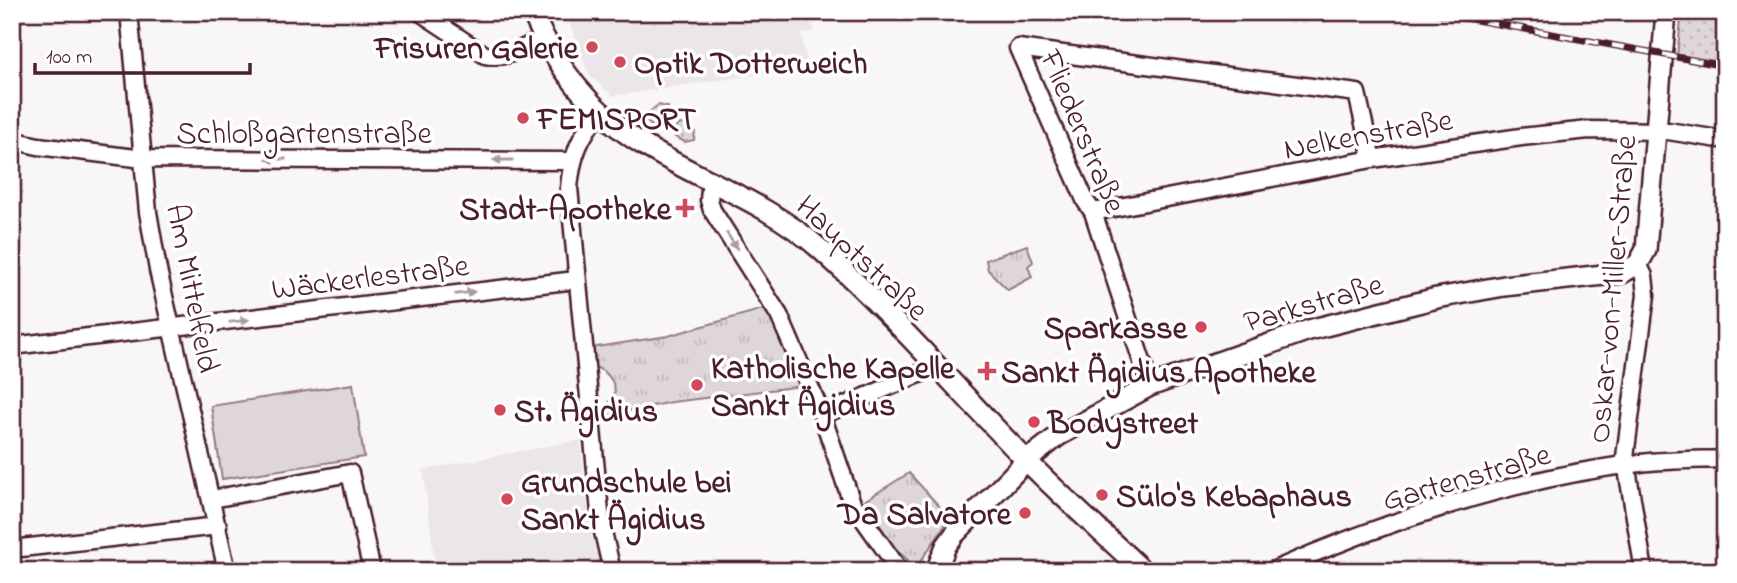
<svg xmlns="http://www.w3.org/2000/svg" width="1737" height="583" font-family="'Indie Flower',sans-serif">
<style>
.built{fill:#ebe6e8}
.grass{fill:url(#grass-dots);stroke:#947a82;stroke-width:2}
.park{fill:url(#park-tufts);stroke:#947a82;stroke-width:2}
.garden{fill:#ded6d9;stroke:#947a82;stroke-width:2}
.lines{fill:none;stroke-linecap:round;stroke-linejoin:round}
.minor-casing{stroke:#4a1f2b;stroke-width:21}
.tertiary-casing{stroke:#4a1f2b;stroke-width:24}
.minor{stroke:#fff;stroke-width:16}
.tertiary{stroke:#fff;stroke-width:19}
.rail-casing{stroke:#4a1f2b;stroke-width:7}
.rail{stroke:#fff;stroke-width:4.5;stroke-dasharray:13;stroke-linecap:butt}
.oneway{fill:#ae9aa0}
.poi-dot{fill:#d1495b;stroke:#fff;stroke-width:2.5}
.labels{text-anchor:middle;stroke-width:7;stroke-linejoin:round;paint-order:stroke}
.poi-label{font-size:32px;font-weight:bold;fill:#4a1f2b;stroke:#fff;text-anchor:start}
.street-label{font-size:32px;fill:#4a1f2b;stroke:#fff}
</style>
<defs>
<pattern id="grass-dots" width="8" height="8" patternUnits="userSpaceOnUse" patternTransform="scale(1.75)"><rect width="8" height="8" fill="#ded6d9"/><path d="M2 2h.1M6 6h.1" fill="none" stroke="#c0b7ba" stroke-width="1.8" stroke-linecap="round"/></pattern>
<pattern id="park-tufts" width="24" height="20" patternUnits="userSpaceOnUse" patternTransform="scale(1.75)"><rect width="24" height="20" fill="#ded6d9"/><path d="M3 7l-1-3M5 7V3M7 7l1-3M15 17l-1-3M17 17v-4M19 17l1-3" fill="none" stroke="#c0b7ba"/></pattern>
</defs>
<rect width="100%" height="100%" fill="#f8f6f7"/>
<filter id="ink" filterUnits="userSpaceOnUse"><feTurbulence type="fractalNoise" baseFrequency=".0143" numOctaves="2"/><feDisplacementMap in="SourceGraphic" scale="14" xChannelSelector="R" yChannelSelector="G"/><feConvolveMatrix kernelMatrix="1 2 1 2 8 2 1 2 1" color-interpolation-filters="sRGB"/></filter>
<g filter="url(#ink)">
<path class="built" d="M565 12H811L814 31 801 34 808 67 613 96 590 76Z
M580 440 590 527 602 571H436L423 470Z
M1324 558 1329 571H1297Z"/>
<path class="grass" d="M1682 12H1725V64L1677 56Z
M658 105 668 107 669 113 660 124 652 126 647 122V114Z
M680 124 687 125 695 131 694 140 685 142 675 137 673 130Z"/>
<path class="park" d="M1027 245 1033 262 1028 266 1032 277 1008 290 988 270 986 260Z
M774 306 810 385 672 402 590 419 609 403 615 391C613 374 600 368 584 363L583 349 668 336Z
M909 473 950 518 916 568 893 546 864 501Z"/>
<path class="garden" d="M353 384 364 457 222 479 211 406Z"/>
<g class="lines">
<defs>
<path id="minor" d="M129 12 148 212 158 270 227 571
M420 12 485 55C506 60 524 47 543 39
M600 111C580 137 572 154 569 188L601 523 612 571
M12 140 38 146 144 159 572 161
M711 180 709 200 712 210 779 315 822 415
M1093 212 1372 159 1521 137 1589 130 1668 131 1725 140
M1638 264 1644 276 1646 295 1625 457 1644 571
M12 346 576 280
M1150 386 1093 212 1086 202 1018 48 1357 93 1372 159
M212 499 350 473 372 571
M12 549 218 526
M900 571 852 503 822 415 936 367
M1272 571C1383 522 1519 477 1640 463 1668 460 1696 460 1725 459"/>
<path id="tertiary" d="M532 12C555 66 592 113 642 144 701 181 767 202 820 249 892 314 956 388 1024 458 1062 497 1103 533 1143 571
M936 571 946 546 954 535 1026 461 1058 436 1150 386 1309 330 1437 298 1504 286 1622 273 1638 264 1646 250 1666 12"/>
</defs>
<use href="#minor" class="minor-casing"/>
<use href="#tertiary" class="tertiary-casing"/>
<use href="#minor" class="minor"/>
<use href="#tertiary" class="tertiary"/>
<defs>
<path id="rail" d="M1433 12 1725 66"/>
</defs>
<use href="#rail" class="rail-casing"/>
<use href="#rail" class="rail"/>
</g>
<defs><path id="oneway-solid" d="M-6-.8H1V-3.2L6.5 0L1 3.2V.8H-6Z" transform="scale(1.75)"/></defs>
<g class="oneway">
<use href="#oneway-solid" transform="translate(276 159) rotate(-180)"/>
<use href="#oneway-solid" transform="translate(503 160) rotate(-180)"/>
<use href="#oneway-solid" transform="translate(732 241) rotate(57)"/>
<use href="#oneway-solid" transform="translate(465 293) rotate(-7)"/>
<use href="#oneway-solid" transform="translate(239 321) rotate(-7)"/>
</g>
</g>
<g class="poi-dot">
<circle cx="592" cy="47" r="7"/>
<circle cx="620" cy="62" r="7"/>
<circle cx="523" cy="118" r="7"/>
<path d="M681.5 197.5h7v7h7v7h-7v7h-7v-7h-7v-7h7z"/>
<circle cx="1201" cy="327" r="7"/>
<path d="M983.5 360.5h7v7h7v7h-7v7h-7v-7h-7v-7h7z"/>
<circle cx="697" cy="385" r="7"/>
<circle cx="500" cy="410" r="7"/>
<circle cx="1034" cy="422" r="7"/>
<circle cx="1102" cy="495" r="7"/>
<circle cx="507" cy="499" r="7"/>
<circle cx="1025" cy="513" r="7"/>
</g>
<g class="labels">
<g class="poi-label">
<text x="578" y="58" text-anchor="end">Frisuren Galerie</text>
<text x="634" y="73">Optik Dotterweich</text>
<text x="537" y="129">FEMISPORT</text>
<text x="671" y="219" text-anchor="end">Stadt-Apotheke</text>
<text x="1187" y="338" text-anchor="end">Sparkasse</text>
<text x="711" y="378">Katholische Kapelle<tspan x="711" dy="37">Sankt Ägidius</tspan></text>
<text x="1001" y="382">Sankt Ägidius Apotheke</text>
<text x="514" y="421">St. Ägidius</text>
<text x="1048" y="433">Bodystreet</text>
<text x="521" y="492">Grundschule bei<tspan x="521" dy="37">Sankt Ägidius</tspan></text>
<text x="1116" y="506">Sülo's Kebaphaus</text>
<text x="1011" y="524" text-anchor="end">Da Salvatore</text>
</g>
<g class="street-label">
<text transform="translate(1084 131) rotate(67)" y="11">Fliederstraße</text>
<text x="304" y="143">Schloßgartenstraße</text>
<text transform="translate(1368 133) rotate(-10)" y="11">Nelkenstraße</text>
<text transform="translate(863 257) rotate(43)" y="11">Hauptstraße</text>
<text transform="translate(370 276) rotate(-7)" y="11">Wäckerlestraße</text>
<text transform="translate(194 288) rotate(79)" y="11">Am Mittelfeld</text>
<text transform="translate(1611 289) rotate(-85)" y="11">Oskar-von-Miller-Straße</text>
<text transform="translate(1313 302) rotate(-16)" y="11">Parkstraße</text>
<text transform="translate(1466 476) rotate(-16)" y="11">Gartenstraße</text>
</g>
</g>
<rect width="1737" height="583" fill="none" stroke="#fff" stroke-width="42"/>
<rect x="21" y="21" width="1695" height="541" fill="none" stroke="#4a1f2b" stroke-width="2.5" filter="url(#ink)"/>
<path d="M35 63v10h215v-10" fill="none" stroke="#4a1f2b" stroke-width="3.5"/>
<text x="46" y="63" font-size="21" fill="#4a1f2b" stroke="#ffffff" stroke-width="5" paint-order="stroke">100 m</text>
</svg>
